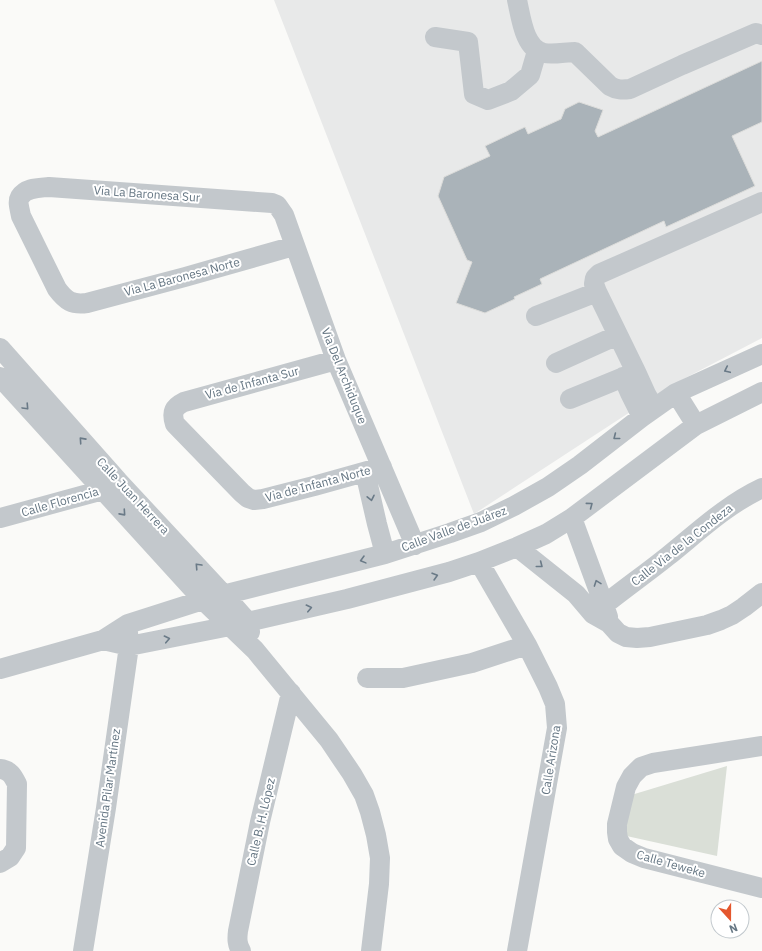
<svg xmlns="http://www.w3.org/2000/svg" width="762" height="951" font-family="'IBM Plex Sans',sans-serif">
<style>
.built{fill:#e8e9e9}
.green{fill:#dadfd7}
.building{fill:#aab3b9;stroke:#dcdcda}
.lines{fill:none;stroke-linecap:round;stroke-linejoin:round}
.minor{stroke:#c3c8cc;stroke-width:20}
.oneway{stroke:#6a7a87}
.labels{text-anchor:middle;stroke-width:4;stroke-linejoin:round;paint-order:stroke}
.street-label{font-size:12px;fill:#657683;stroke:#fff}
</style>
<rect width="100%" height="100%" fill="#fafaf8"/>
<path class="built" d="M274 0H762V338L670 386 474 514Z"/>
<path class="green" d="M727 766 717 856 622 835 628 796Z"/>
<path class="building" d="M762 61V122L732 136 755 186 666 227 664 221 540 279 542 284 514 297 515 299 485 313 456 303 472 262 467 260 438 196 444 177 490 156 485 146 525 127 528 134 561 119 565 109 579 102 603 110 595 131 598 137Z"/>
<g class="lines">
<path class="minor" d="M517 0C521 17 524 49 544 53 553 55 566 52 575 52L610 86C617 90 622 90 630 89L682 65 756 33 762 35
M435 37 468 42 474 94 488 100 511 91 530 75 537 51
M294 246 185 277 87 303C72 305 66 301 57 289L21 216C20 210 17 202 20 197 26 187 40 188 49 187L272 203 277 205 284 215 336 360 415 545
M536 316 597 292
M0 348 118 481 224 595 247 621 250 632
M336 360 184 402C174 407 171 412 175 424L242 493 248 498 254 500 263 499 314 486 382 467
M556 363 618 335
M0 377 203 600 255 650 329 740 352 774 364 795 370 812 376 835 380 858 379 884 371 951
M623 377 630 393 642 417
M676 393 696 425
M570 399 636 372
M654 408 646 394 636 372 597 292 594 284 595 278 599 274 762 202
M365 472 377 524 385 554
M0 518 103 490 112 484
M572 518 604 605 608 617
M517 547 576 594 593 614 609 623 618 633 626 637 637 638 650 637 707 625 721 620 732 615 744 607 762 593
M479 562 527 645 548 687 555 704 557 728 517 951
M593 614C617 594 643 576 668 556 698 532 726 505 762 488
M103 640 129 646 230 626 347 599 449 572 479 562 517 547 546 534 572 518 696 425 762 392
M0 669 103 640 128 624 203 600 385 554 450 533 481 522 514 506 548 487 580 465 642 417 676 393 762 354
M367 678H403L472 663 527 645
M762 746 653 763 641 767 632 776 626 787 617 824V832L618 839 622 846 632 853 644 858 762 888
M0 769C10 770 13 776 17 784L16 848 10 857 0 863
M83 951 106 808 129 646 128 632
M241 951C237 944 237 939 238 931L260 822 291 693"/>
</g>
<defs><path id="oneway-chevron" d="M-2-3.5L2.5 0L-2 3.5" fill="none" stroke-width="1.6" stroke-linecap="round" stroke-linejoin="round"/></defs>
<g class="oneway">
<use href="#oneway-chevron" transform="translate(727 370) rotate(155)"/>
<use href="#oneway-chevron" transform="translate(26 407) rotate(47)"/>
<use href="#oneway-chevron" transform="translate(616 437) rotate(142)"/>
<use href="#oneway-chevron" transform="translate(82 440) rotate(-132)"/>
<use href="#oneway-chevron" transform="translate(371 498) rotate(78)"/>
<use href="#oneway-chevron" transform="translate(590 505) rotate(-37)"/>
<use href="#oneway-chevron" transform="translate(123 513) rotate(48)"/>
<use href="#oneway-chevron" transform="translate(363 560) rotate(165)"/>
<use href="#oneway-chevron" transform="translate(540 565) rotate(38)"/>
<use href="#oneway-chevron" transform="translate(198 566) rotate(-133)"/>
<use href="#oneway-chevron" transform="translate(435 576) rotate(-16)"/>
<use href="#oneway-chevron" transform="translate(597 583) rotate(-110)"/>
<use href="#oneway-chevron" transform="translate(309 608) rotate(-13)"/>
<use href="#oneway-chevron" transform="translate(167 639) rotate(-12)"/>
</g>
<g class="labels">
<g class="street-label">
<text transform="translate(147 194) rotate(4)" y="4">Via La Baronesa Sur</text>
<text transform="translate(182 277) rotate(-15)" y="4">Via La Baronesa Norte</text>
<text transform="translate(344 376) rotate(68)" y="4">Via Del Archiduque</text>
<text transform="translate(252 383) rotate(-15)" y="4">Via de Infanta Sur</text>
<text transform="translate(318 484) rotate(-15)" y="4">Via de Infanta Norte</text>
<text transform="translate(133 496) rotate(47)" y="4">Calle Juan Herrera</text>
<text transform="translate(60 502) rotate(-16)" y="4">Calle Florencia</text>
<text transform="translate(454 529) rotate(-20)" y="4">Calle Valle de Juárez</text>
<text transform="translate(682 545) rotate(-38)" y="4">Calle Vía de la Condeza</text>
<text transform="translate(551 760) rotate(-81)" y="4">Calle Arizona</text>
<text transform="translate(108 788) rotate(-82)" y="4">Avenida Pilar Martínez</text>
<text transform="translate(261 822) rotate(-77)" y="4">Calle B. H. López</text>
<text transform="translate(671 864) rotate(16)" y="4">Calle Teweke</text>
</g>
</g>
<g transform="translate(730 919) rotate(159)"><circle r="19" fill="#ffffff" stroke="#c1c8cd"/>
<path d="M0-3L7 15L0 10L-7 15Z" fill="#e4572e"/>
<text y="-6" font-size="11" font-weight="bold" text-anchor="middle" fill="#657683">N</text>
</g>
</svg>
